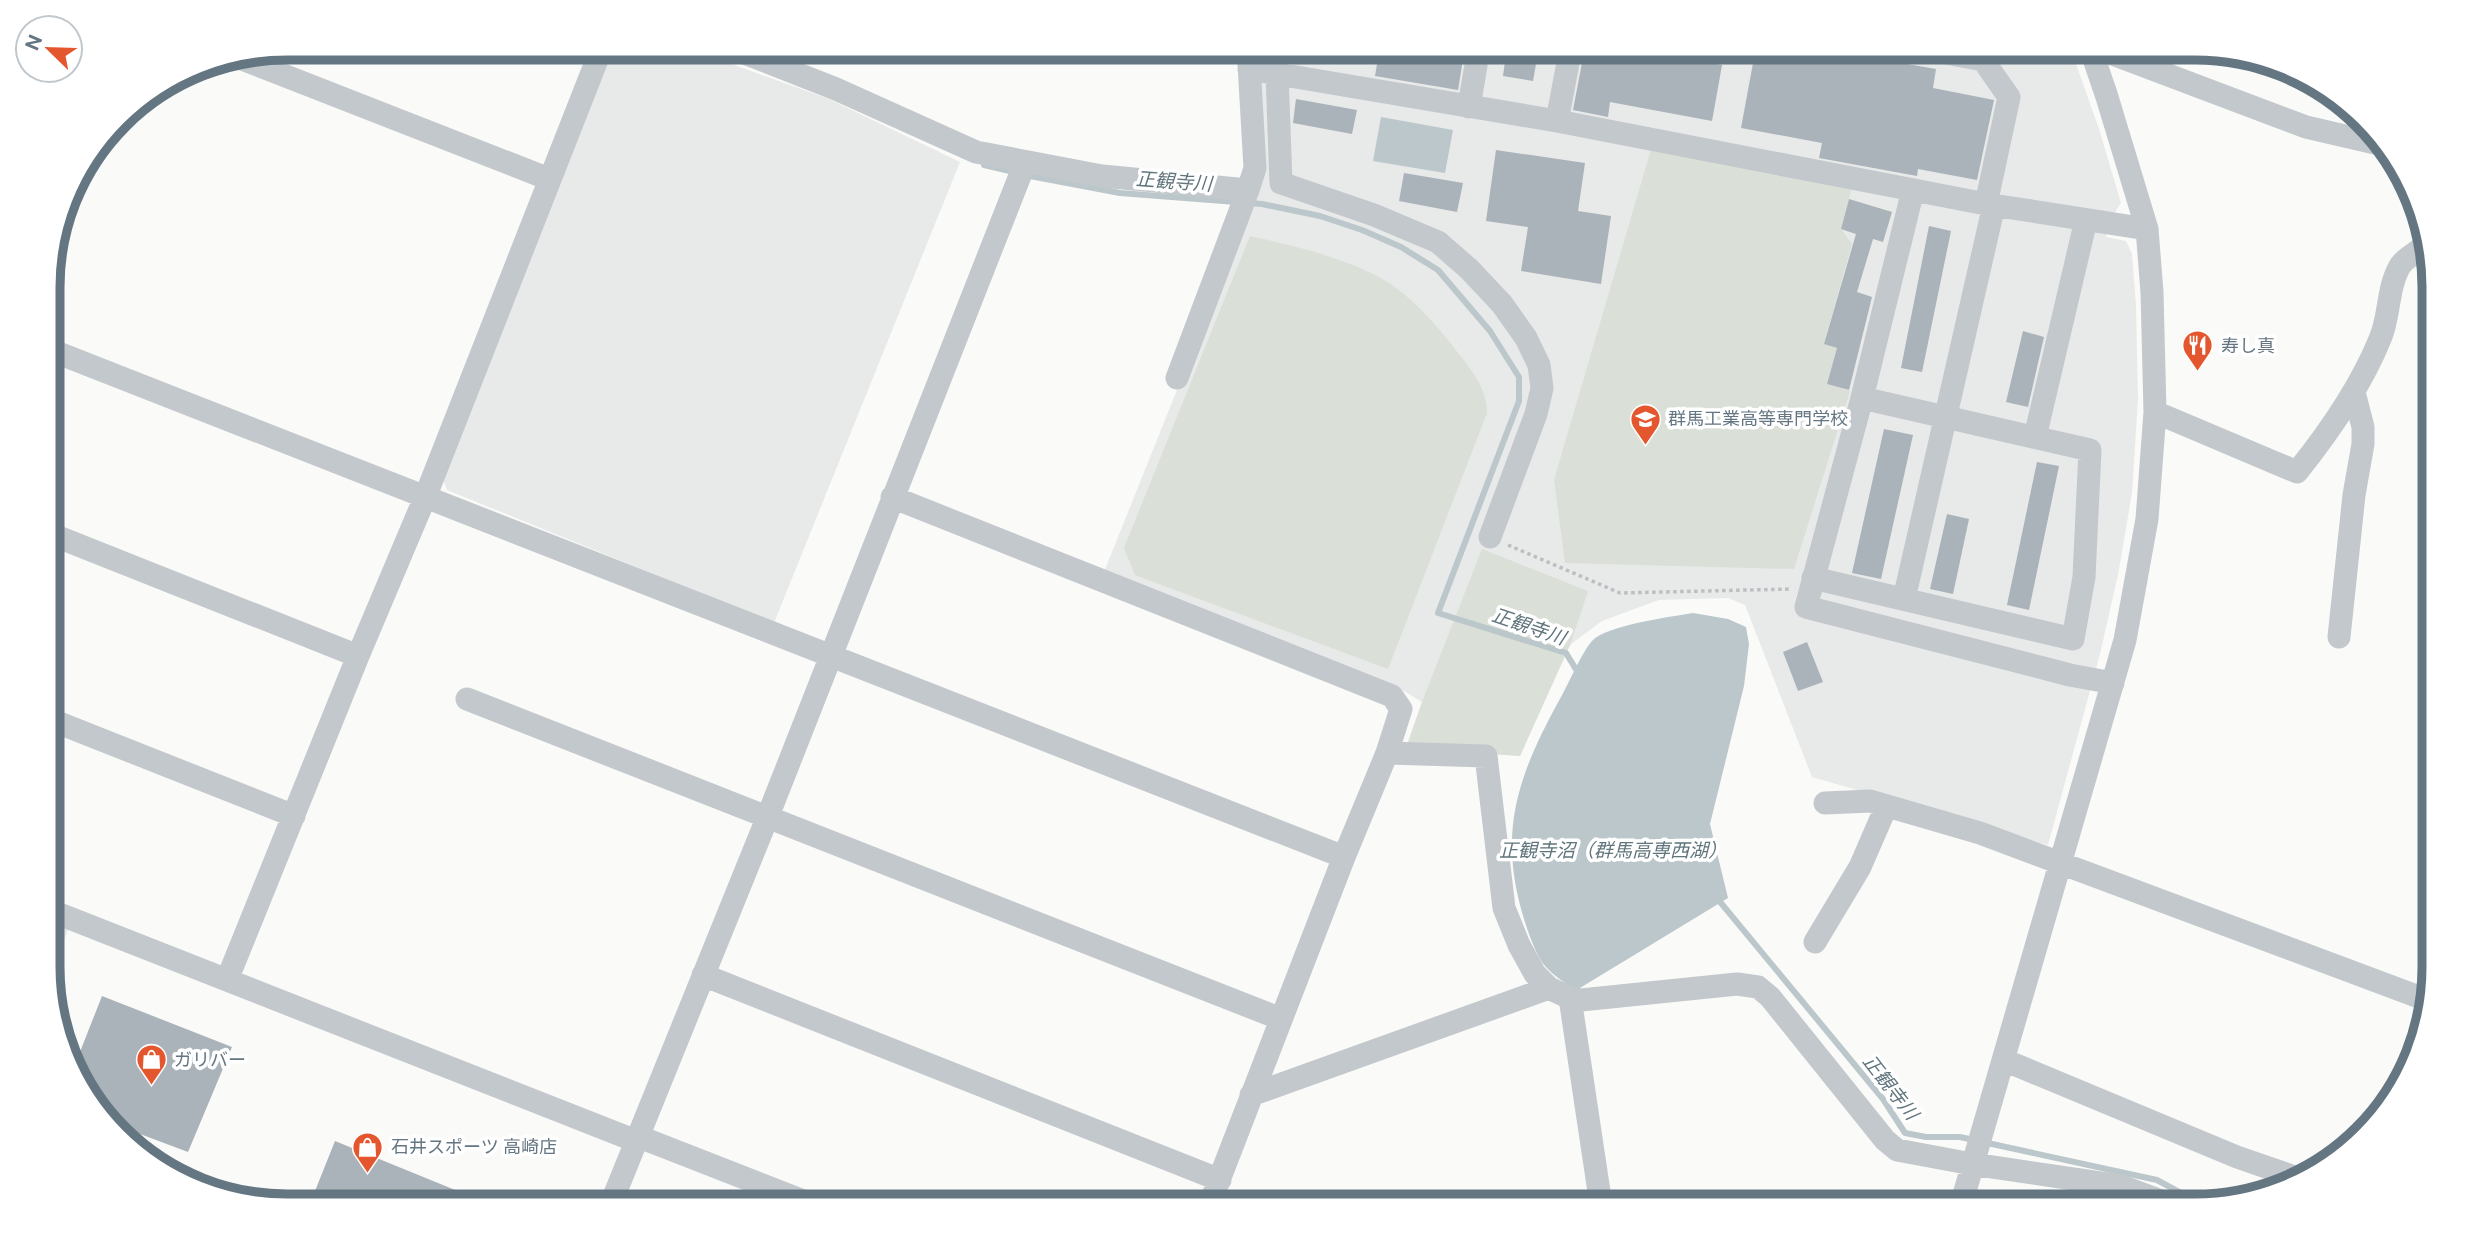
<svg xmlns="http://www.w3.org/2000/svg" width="2482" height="1253" font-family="'Public Sans','Noto Sans JP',sans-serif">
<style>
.built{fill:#e8e9e9}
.green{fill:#dadfd7}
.water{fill:#bbc7cb}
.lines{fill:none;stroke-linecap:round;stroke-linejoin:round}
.stream{stroke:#bbc7cb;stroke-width:6}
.building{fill:#aab3b9}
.path{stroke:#bbbfc2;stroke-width:3.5;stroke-dasharray:3.5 3.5;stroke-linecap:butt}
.minor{stroke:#c3c8cc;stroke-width:23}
.labels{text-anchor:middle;stroke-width:7;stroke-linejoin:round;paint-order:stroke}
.poi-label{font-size:18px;fill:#657683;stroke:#fff;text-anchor:start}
.water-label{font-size:19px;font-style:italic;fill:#60757c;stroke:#fff}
.rim{fill:none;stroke:#657683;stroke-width:9}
</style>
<rect width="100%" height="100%" fill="#fafaf8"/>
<path class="built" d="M614 47H684L829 99 960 162 774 623 447 490 442 476Z
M1255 47H2070L2099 129 2121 203 2108 223 2106 237 2126 241 2132 254 2136 306 2138 399 2132 493 2118 575 2100 654 2048 845 1812 777 1745 605 1728 598 1659 600 1602 621 1570 645 1520 756 1406 748 1422 702 1399 688 1104 572 1249 210Z
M49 920 69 927 49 978Z"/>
<path class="green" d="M1650 47H1725L1722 65 1649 52Z
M1652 146 1853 183 1841 229 1852 244 1824 343 1837 348 1827 384 1850 391 1794 569 1565 563 1554 480Z
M1250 236C1294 246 1338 256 1377 276 1406 290 1439 327 1458 353 1473 372 1487 389 1487 413L1388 669 1135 575 1124 548Z
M1482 549 1588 591 1570 645 1520 756 1406 748 1422 702Z"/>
<path class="water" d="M1381 117 1453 130 1445 173 1373 161Z
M1693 613 1728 619 1746 627 1749 644 1744 686 1710 824 1728 898 1575 991C1566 983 1554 976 1546 967 1537 958 1528 932 1524 919 1497 831 1518 775 1561 697 1569 683 1582 652 1592 641 1607 625 1670 617 1693 613Z"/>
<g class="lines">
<path class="stream" d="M701 47 726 56
M984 165 1014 172
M1030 176 1120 193 1262 204 1320 216 1362 230 1401 247 1438 270 1490 331 1519 377V401L1438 613 1566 653 1580 676
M1716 897 1883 1099 1905 1133 1926 1137H1960L2157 1180 2203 1205"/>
</g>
<path class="building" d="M1380 47H1465L1458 90 1375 76Z
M1507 47H1539L1533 81 1503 76Z
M1585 47H1642V51L1722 65 1712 121 1610 102 1608 117 1573 110Z
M1756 47H1833L1832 51 1936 69 1933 88 1994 100 1977 180 1918 169 1917 176 1819 158 1822 143 1741 128Z
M1296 99 1357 110 1352 134 1293 123Z
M1496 150 1585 163 1578 211 1611 216 1601 284 1521 271 1528 227 1486 221Z
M1404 173 1463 183 1457 212 1399 201Z
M1849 199 1892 212 1883 242 1873 239 1857 292 1872 297 1849 390 1827 384 1837 348 1824 344 1856 234 1841 229Z
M1929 226 1951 231 1922 372 1901 368Z
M2023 331 2044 337 2028 407 2006 402Z
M1884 429 1913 435 1881 579 1852 573Z
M2037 462 2059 466 2029 610 2007 605Z
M1947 514 1969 519 1953 594 1930 589Z
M1807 642 1823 682 1798 691 1783 652Z
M102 996 232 1047 188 1152 108 1122 96 1112 76 1062Z
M335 1141 492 1205V1206H309Z"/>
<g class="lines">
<path class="path" d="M1508 545 1620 593 1791 589"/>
<path class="minor" d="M729 47 836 89 976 152 1102 176 1248 190 1255 168 1248 47
M1276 47 1281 183 1374 215 1438 242 1469 269 1502 304 1526 338 1539 365 1542 388 1536 414 1490 537
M1915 47 1983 60 2009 97 1986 204
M2094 47 2306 127 2388 146
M237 57 549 179
M1249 69 1557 121 1986 204 2147 229
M1469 107 1479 47
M1557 121 1571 47
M1913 190 1862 398 1806 607 2070 675 2113 683
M48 349 1344 857
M1177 378 1248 190
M2155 412 2297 472C2330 431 2360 388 2380 339 2390 317 2387 288 2400 266 2406 256 2420 253 2427 241
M2035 437 2086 220
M892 497 1392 696 1401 709 1387 753 1344 857 1209 1206
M48 533 358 656
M1813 578 2073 639 2084 577 2090 450 1862 398
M1904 599 1994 205
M2339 637 2354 495 2363 444V427L2354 392
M467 699 1281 1019
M49 719 294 816
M1387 753 1486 756 1504 908 1519 945 1535 974 1549 988 1570 998 1581 1000 1737 984 1758 987 1770 997 1885 1140 1897 1150 1972 1164 2121 1186 2172 1205
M1825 803 1870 801 1980 833 2427 1000
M49 910 636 1141
M1815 942 1860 867 1886 807
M703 975 1220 1180
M227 980 358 656 426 495 602 47
M1570 998 1601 1205
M2004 1060 2237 1157 2295 1177
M1251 1095 1549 988
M637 1136 816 1206
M1961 1205 2125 640 2147 519 2155 412 2152 292 2147 229 2107 97 2090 47
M610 1206 768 816 1025 163"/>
</g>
<defs>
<symbol id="restaurant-pin" viewBox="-11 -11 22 30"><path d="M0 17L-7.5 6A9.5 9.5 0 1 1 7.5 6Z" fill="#e4572e" stroke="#fff"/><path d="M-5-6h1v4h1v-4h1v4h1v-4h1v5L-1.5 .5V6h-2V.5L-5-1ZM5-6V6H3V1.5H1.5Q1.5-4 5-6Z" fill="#fff"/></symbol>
<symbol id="university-pin" viewBox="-11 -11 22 30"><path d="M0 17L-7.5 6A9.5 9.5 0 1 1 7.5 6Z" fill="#e4572e" stroke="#fff"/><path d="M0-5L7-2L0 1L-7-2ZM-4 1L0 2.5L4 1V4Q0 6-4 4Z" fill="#fff"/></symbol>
<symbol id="shop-pin" viewBox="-11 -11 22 30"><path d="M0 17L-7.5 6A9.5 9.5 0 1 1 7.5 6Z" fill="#e4572e" stroke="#fff"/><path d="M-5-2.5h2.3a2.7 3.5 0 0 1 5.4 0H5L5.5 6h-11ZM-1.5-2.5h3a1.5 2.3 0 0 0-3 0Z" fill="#fff"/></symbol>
</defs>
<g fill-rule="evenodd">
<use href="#restaurant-pin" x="2180" y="328" width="35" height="47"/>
<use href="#university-pin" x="1628" y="402" width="35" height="47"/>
<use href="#shop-pin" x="134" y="1042" width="35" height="47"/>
<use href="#shop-pin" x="350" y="1130" width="35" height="47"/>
</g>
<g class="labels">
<g class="poi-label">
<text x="2221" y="352">寿し真</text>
<text x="1668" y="425">群馬工業高等専門学校</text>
<text x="174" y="1066">ガリバー</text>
<text x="391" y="1153">石井スポーツ 高崎店</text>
</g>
<g class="water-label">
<text transform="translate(1174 181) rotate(4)" y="7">正観寺川</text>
<text transform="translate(1529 626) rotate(19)" y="7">正観寺川</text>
<text x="1613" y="857">正観寺沼（群馬高専西湖）</text>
<text transform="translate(1891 1087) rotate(52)" y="7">正観寺川</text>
</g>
</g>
<path d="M0 0H2482V1253H0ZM287 60H2195A227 227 0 0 1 2422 287V967A227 227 0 0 1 2195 1194H287A227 227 0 0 1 60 967V287A227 227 0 0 1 287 60Z" fill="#fff" fill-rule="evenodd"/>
<path class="rim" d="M287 60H2195A227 227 0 0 1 2422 287V967A227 227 0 0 1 2195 1194H287A227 227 0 0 1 60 967V287A227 227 0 0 1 287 60Z"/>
<g transform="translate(49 49) rotate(293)"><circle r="33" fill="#ffffff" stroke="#c1c8cd" stroke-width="2"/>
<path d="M0-5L12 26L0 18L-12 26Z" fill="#e4572e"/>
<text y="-10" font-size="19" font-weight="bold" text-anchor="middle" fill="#657683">N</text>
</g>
</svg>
